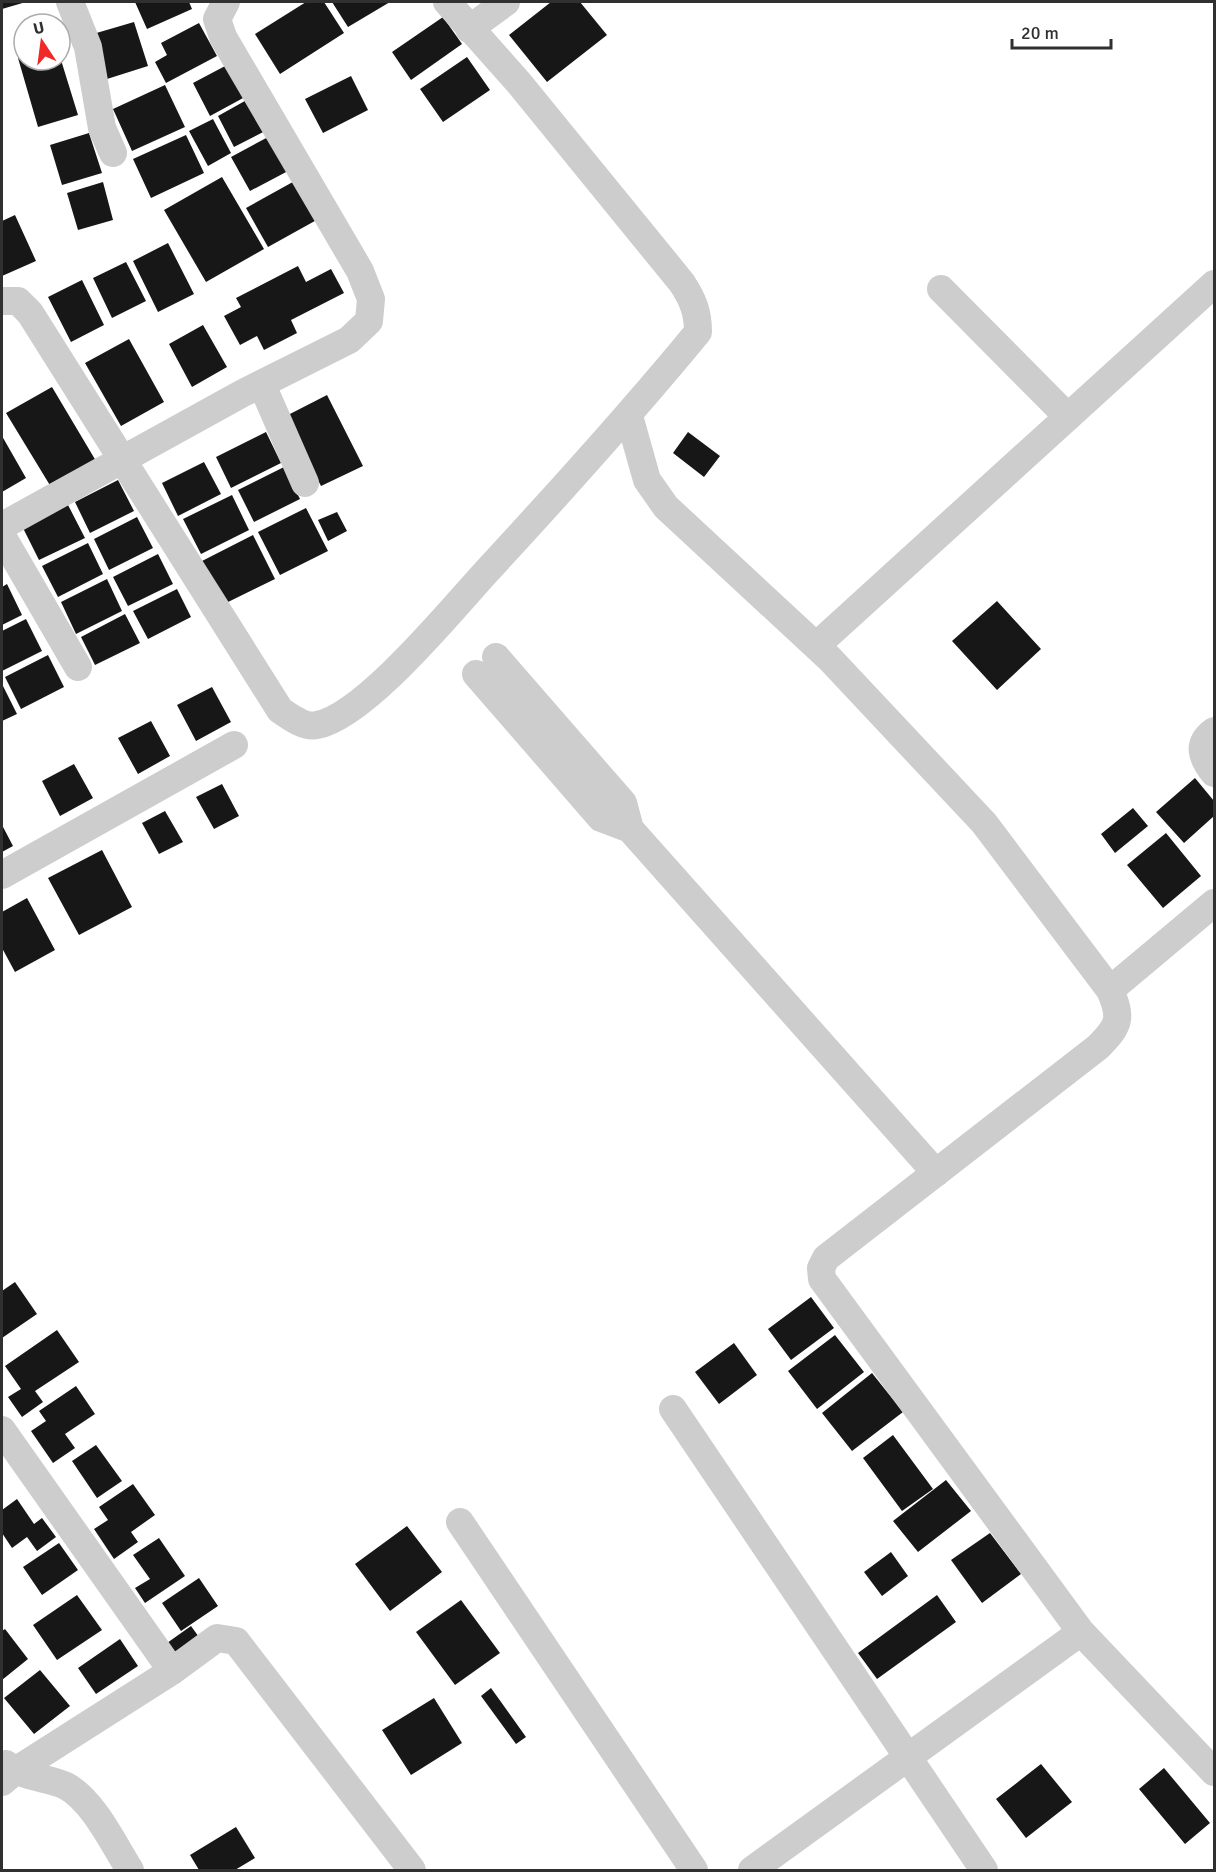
<svg xmlns="http://www.w3.org/2000/svg" width="1216" height="1872" font-family="Signika,sans-serif">
<style>
.building{fill:#171717}
.lines{fill:none;stroke-linecap:round;stroke-linejoin:round}
.street{stroke:#cdcdcd;stroke-width:28}
</style>
<rect width="100%" height="100%" fill="#fff"/>
<path class="building" d="M2 2H26L2 9Z
M135 2H189L192 9 147 29Z
M306 2H324L344 33 280 74 255 34Z
M332 2H390L348 27Z
M551 2H580L607 35 547 82 509 35Z
M443 17 462 44 411 80 392 52Z
M134 22 148 66 107 79 93 34Z
M199 23 217 56 166 83 155 62 167 55 161 43Z
M24 56V60H61L78 115 38 127 18 58Z
M467 57 490 90 443 122 420 89Z
M227 65 245 97 210 116 193 83Z
M351 76 368 110 323 133 305 99Z
M165 85 185 127 132 151 113 109Z
M252 97 269 129 234 147 218 116Z
M213 119 231 153 208 166 189 131Z
M89 133 102 173 62 185 50 145Z
M186 135 204 173 151 198 133 159Z
M270 136 288 171 250 191 231 157Z
M222 177 264 249 206 282 164 210Z
M300 178 322 217 268 247 246 208Z
M103 182 113 220 78 230 67 193Z
M15 215 36 261 2 276V221Z
M168 243 194 294 158 312 133 261Z
M126 262 146 301 112 318 93 278Z
M298 266 306 282 331 269 344 293 291 320 297 333 264 350 257 336 240 345 224 316 241 307 236 298Z
M82 280 104 325 71 342 48 297Z
M203 325 227 367 192 387 169 344Z
M129 339 164 402 121 426 85 363Z
M52 387 96 461 51 487 6 413Z
M327 395 363 466 321 486 286 416Z
M266 432 281 463 231 488 216 457Z
M688 432 720 456 704 477 673 453Z
M2 436 26 478 2 492Z
M204 462 221 494 178 516 162 483Z
M284 467 300 499 254 522 238 490Z
M118 480 134 511 90 533 75 502Z
M232 495 249 530 201 554 183 519Z
M68 505 85 538 39 560 23 528Z
M306 508 328 551 280 575 258 532Z
M337 512 347 531 328 541 318 520Z
M137 517 153 548 109 570 94 539Z
M253 535 275 579 224 604 202 561Z
M88 543 103 574 58 597 42 566Z
M158 554 173 584 128 606 113 577Z
M107 579 122 611 76 634 61 602Z
M7 584 22 615 2 625V587Z
M177 589 191 617 148 639 133 611Z
M997 601 1041 649 997 690 952 641Z
M125 614 140 643 95 665 81 637Z
M26 619 42 651 2 671V631Z
M48 655 64 687 21 709 5 677Z
M2 684 17 714 2 721Z
M212 687 231 722 196 741 177 705Z
M151 721 170 756 138 774 118 738Z
M74 764 93 798 60 816 42 781Z
M1195 778 1214 801V816L1184 843 1156 812Z
M222 784 239 816 214 829 196 797Z
M1133 808 1148 826 1115 853 1101 834Z
M165 811 183 842 159 854 142 823Z
M2 825 13 846 2 852Z
M1166 833 1201 876 1163 908 1127 865Z
M102 850 132 907 79 935 48 878Z
M27 898 55 950 15 972 2 948V912Z
M15 1282 37 1314 2 1338V1291Z
M811 1297 834 1328 791 1360 768 1329Z
M57 1330 79 1362 35 1391 43 1402 22 1417 8 1397 21 1389 5 1366Z
M835 1335 864 1372 817 1409 788 1371Z
M734 1343 757 1375 719 1404 695 1372Z
M872 1373 903 1412 852 1451 822 1413Z
M76 1386 95 1414 65 1434 75 1448 53 1463 31 1431 46 1421 39 1411Z
M893 1435 933 1489 902 1511 863 1458Z
M96 1445 122 1481 97 1498 72 1461Z
M946 1480 971 1511 918 1552 893 1521Z
M133 1484 155 1515 131 1532 138 1542 114 1559 94 1529 108 1520 99 1507Z
M17 1499 34 1524 42 1518 56 1537 37 1551 27 1537 12 1548 2 1533V1510Z
M407 1526 442 1572 390 1611 355 1564Z
M990 1533 1021 1574 982 1603 951 1560Z
M159 1538 185 1576 145 1603 135 1588 150 1579 133 1555Z
M59 1543 78 1570 42 1595 23 1567Z
M891 1552 908 1576 882 1596 864 1572Z
M199 1578 218 1606 181 1631 162 1603Z
M77 1595 102 1630 57 1660 33 1625Z
M937 1595 956 1622 877 1679 858 1653Z
M461 1600 500 1653 455 1685 416 1632Z
M191 1626 204 1644 180 1661 167 1643Z
M5 1629 28 1659 2 1680V1631Z
M120 1639 138 1666 96 1694 78 1668Z
M40 1670 70 1706 34 1734 4 1698Z
M491 1688 526 1737 516 1744 481 1696Z
M434 1698 462 1743 411 1775 382 1730Z
M1041 1764 1072 1802 1026 1838 996 1799Z
M1164 1768 1210 1823 1185 1844 1139 1789Z
M236 1827 255 1858 235 1870H199L190 1855Z"/>
<g class="lines">
<path class="street" d="M70 2 88 47 102 128 113 153
M469 29 506 2
M941 289 1068 417
M2 301H18L30 313 280 710C290 717 305 728 317 725 365 716 452 609 487 571 559 493 630 415 698 332 698 312 693 300 682 283L519 83 447 2
M262 385 305 483
M629 416 647 480 666 507 830 659 984 823 1110 990C1122 1018 1120 1025 1098 1047L826 1258 821 1268 822 1279 1081 1632 1214 1772
M2 526 243 393 349 340 369 321 371 299 360 271 223 37 217 19 226 2
M2 536 78 667
M816 646 1214 284
M496 657 623 803 630 829
M476 674 601 818 630 829 936 1173
M1214 731C1196 744 1202 758 1214 773
M2 875 234 745
M1110 990 1214 903
M673 1409 984 1870
M2 1430 172 1671 15 1771 2 1782
M460 1522 694 1870
M172 1671 217 1638 236 1641 412 1870
M6 1764C23 1778 47 1777 66 1786 93 1800 114 1845 130 1870
M752 1870 1081 1632"/>
</g>
<rect width="1216" height="1872" fill="none" stroke="#303030" stroke-width="6"/>
<g transform="translate(42 42) rotate(347)"><circle r="28" fill="#ffffff" stroke="#acacac" stroke-width="1.5"/>
<path d="M0-4.5L10 22L0 15L-10 22Z" fill="#f02928"/>
<text y="-9" font-size="16" font-weight="bold" text-anchor="middle" fill="#303030">U</text>
</g>
<path d="M1012 39v9h99v-9" fill="none" stroke="#303030" stroke-width="3"/>
<text x="1021" y="39" font-size="18" fill="#303030" stroke="#ffffff" stroke-width="4.5" paint-order="stroke">20 m</text>
</svg>
